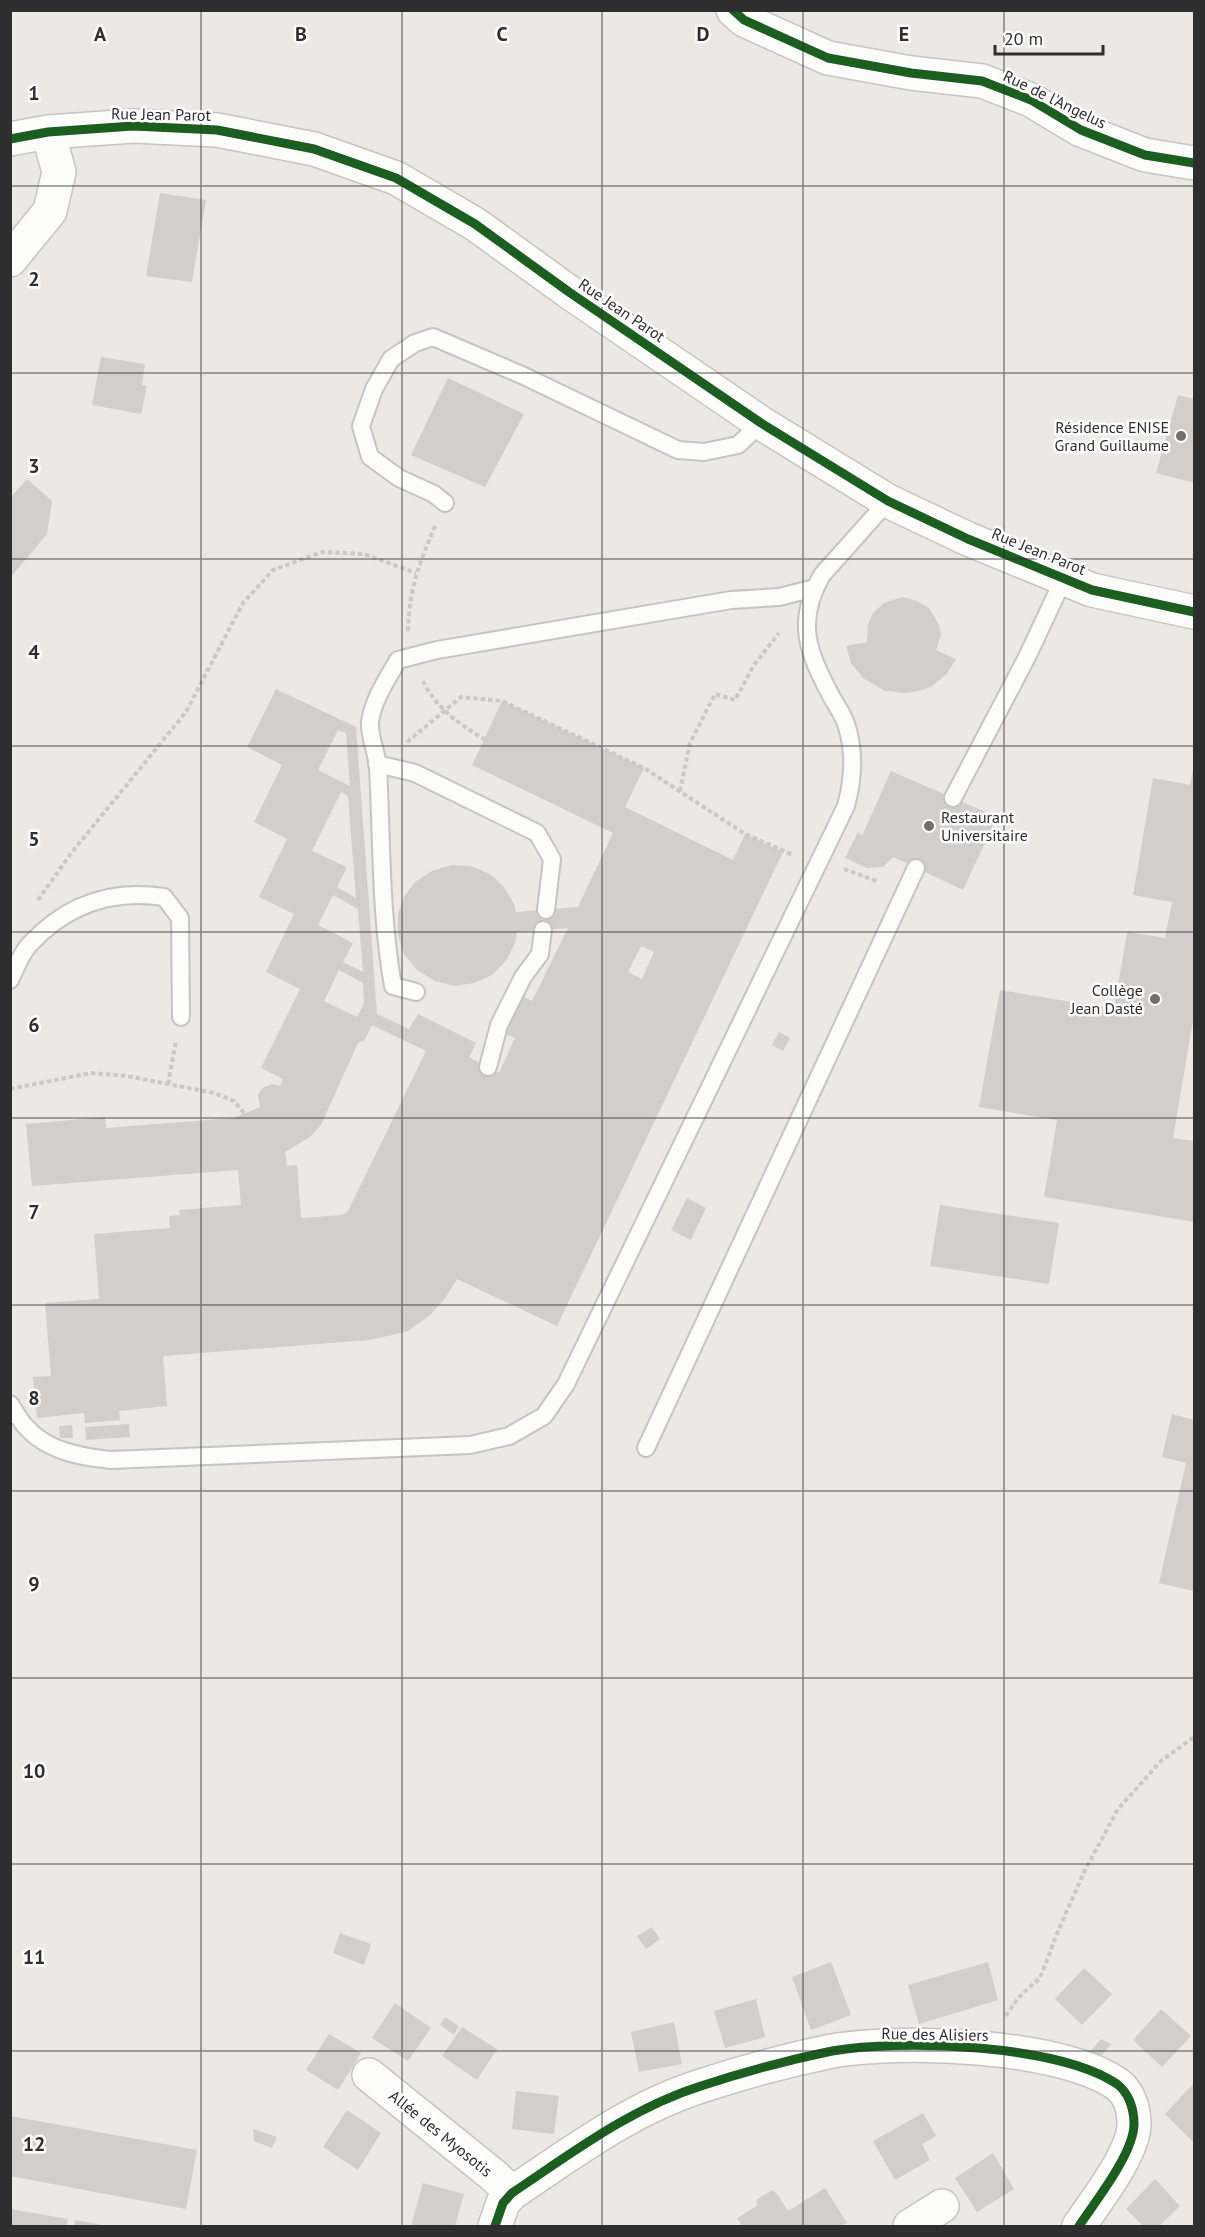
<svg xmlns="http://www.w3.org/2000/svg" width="1205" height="2237" font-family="'PT Sans',sans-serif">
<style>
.building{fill:#d1cecb;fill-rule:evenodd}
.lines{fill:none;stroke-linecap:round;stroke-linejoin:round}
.service-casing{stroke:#c5c4c5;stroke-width:20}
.minor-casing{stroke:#c5c4c5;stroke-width:36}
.path{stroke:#c9c9c8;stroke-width:4;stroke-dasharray:4.5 3;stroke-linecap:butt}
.service{stroke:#fcfcfb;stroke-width:16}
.minor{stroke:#fcfcfb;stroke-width:33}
.cycleway-casing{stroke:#fff;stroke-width:13}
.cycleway{stroke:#1b5e20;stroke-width:9}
.grid{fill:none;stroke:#2e2e2e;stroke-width:1.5;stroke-opacity:0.55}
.poi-dot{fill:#706f6e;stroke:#fff;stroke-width:2}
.labels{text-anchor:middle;stroke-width:5;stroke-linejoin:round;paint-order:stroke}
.street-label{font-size:16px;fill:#2e2e2e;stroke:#fff}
.poi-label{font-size:16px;fill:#2e2e2e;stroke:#fff;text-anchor:end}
.grid-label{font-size:20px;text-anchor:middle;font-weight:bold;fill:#2e2e2e;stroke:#fff;stroke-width:5;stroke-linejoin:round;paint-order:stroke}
</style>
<rect width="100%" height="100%" fill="#ece8e4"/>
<path class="building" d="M160 193 206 200 192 282 146 276Z
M101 357 145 364 142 385 147 386 141 414 92 405Z
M448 378 524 414 485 487 411 455Z
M1178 395 1194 399V483L1156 473Z
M27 479 52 501 47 534 10 578V498Z
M903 597 917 601 929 608 939 625 941 635 936 650 956 659 946 675 932 686 923 690 907 693 885 691 863 678 851 663 846 646 867 642 868 624 873 613 884 603Z
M276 689 356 727 377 1014 409 1029 418 1014 476 1043 469 1057 499 1073 515 1038 504 1033 522 996 532 1001 568 928 517 932 515 943 506 961 492 975 474 983 454 986 435 981 417 970 404 954 398 935V914L405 895 415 882 432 871 452 865 471 866 490 874 504 887 514 904 516 912 578 907 613 833 472 765 502 701 644 768 625 807 733 860 745 834 783 852 557 1326 457 1279 446 1297 430 1315 408 1331 397 1334 369 1340 163 1356 167 1406 119 1411 120 1420 85 1423 84 1413 37 1418 33 1377 51 1376 45 1303 99 1299 94 1234 170 1228 169 1216 180 1215 179 1210 241 1205 238 1170 32 1186 26 1124 105 1117 106 1128 233 1118 260 1107 258 1095 262 1088 272 1084 280 1086 283 1079 261 1068 300 989 266 972 294 914 259 897 287 839 254 822 282 765 247 747ZM338 730 346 733 350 786 318 770ZM341 792 348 796 356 898 337 887 347 867 312 851ZM333 895 358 909 363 972 343 962 353 943 318 925ZM641 946 654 952 642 979 628 972ZM339 970 363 983 364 1003 357 1017 324 1001ZM372 1025 426 1051 348 1211 342 1215 301 1218 297 1165 287 1166 285 1152 310 1137 321 1125 358 1043 364 1041Z
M1193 770 1194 1015 1173 1138 1194 1141V1222L1044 1197 1057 1120 979 1107 1000 990 1114 1009 1127 932 1165 938 1172 902 1133 895 1153 778 1190 785Z
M891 771 997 817 963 890 893 857 883 867 867 868 845 858 858 832 862 836Z
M779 1032 790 1038 783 1051 772 1045Z
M687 1198 706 1208 691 1240 671 1230Z
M940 1205 1059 1223 1049 1284 930 1266Z
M1172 1414 1194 1420V1591L1159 1583 1186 1463 1162 1457Z
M129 1424 130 1437 86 1440 85 1427Z
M72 1425 73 1438H60L59 1426Z
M652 1927 660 1939 646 1949 637 1936Z
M340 1933 371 1944 364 1965 333 1953Z
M831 1962 851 2015 811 2030 792 1977Z
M988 1962 998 2000 919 2024 908 1985Z
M1084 1968 1112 1994 1082 2025 1055 1999Z
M756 1999 765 2037 725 2048 714 2011Z
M395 2003 431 2028 408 2061 372 2038Z
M1161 2009 1191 2036 1162 2067 1133 2040Z
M445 2017 459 2026 454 2035 440 2025Z
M674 2022 682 2064 639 2072 631 2032Z
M462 2027 497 2049 477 2080 442 2056Z
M329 2034 361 2053 338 2090 306 2070Z
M1101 2039 1111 2044 1100 2058 1088 2054Z
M1194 2083V2140L1193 2142 1165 2114Z
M516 2091 559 2096 554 2134 512 2129Z
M347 2110 381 2133 358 2170 323 2147Z
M923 2113 936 2136 922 2144 930 2160 895 2180 873 2141Z
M10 2116 197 2150 186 2209 10 2176Z
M253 2129 277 2137 272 2148 254 2141Z
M993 2153 1014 2189 977 2212 955 2178Z
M1155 2179 1180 2206 1159 2226H1143L1126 2209Z
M423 2183 464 2194 455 2226H411Z
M825 2188 847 2223 841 2226H742L737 2218 757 2206 756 2200 772 2190 778 2195 788 2211Z
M10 2209 68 2219 66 2226H10Z
M75 2220 103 2225V2226H74Z"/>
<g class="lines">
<defs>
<path id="service" d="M445 503 434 494 399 478 370 457 361 426 374 389 391 359 415 343 433 337 524 376 678 450 704 452 738 445 761 423
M377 764 415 773 537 833 552 859 546 910
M953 798 1027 657 1064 578
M10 980C16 968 21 953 30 944 67 904 112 889 164 897L180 918 181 1017
M416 992 393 986C380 913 382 840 378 767 377 753 369 737 370 722 373 700 387 679 398 660L437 650 731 600 779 597 815 588
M488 1067 499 1025 523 977 540 954 543 930
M10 1404C15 1411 20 1421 26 1427 47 1451 81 1457 111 1460L470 1445 509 1436 544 1416 566 1384 846 806C853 780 855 750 846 724 843 714 836 705 831 696 808 652 795 622 822 575L888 501
M646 1448 916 868"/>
<path id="minor" d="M733 10 744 20 828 58 911 73 982 81 1031 100 1081 130 1145 155 1194 163
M10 139 48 132 133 126 217 130 314 149 396 178 475 224 569 292 761 423 888 501 968 539 1092 590 1194 612
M10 260 50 211 59 172 48 132
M369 2075 493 2175 512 2193
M495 2226 503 2203 512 2193C572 2153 631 2108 701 2086 743 2072 788 2060 832 2051 901 2039 1058 2044 1117 2084 1129 2093 1134 2109 1134 2124 1134 2153 1095 2202 1079 2226
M910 2226 942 2206"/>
</defs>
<use href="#service" class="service-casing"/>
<use href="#minor" class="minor-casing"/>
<path class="path" d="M408 631C409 589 419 564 435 526
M423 681C436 708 459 724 484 739
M407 742 461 697 502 701 644 768 745 834 793 855
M680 791 690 743 715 694 735 700 754 665 779 633
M844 869 879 882
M38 900 72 852 186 712 243 603 273 570 322 552 364 554 416 573
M168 1084 176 1041
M10 1089 91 1073 127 1076 214 1093 234 1101 246 1115
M1006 2016 1018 1998 1040 1978 1058 1931 1085 1870 1118 1809 1161 1761 1194 1737"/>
<use href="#service" class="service"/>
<use href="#minor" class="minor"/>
<defs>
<path id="cycleway" d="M733 10 744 20 828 58 911 73 982 81 1031 100 1081 130 1145 155 1194 163
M10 139 48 132 133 126 217 130 314 149 396 178 475 224 569 292 761 423 888 501 968 539 1092 590 1194 612
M495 2226 503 2203 512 2193C572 2153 631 2108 701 2086 743 2072 788 2060 832 2051 901 2039 1058 2044 1117 2084 1129 2093 1134 2109 1134 2124 1134 2153 1095 2202 1079 2226"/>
</defs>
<use href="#cycleway" class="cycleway-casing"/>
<use href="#cycleway" class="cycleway"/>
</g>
<path class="grid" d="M201 10V2226M402 10V2226M602 10V2226M803 10V2226M1004 10V2226M10 186H1194M10 373H1194M10 559H1194M10 746H1194M10 932H1194M10 1118H1194M10 1305H1194M10 1491H1194M10 1678H1194M10 1864H1194M10 2051H1194"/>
<g class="poi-dot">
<circle cx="1181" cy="436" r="6"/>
<circle cx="929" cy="826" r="6"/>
<circle cx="1155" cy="999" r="6"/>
</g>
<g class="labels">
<g class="street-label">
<text transform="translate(1055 99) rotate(26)" y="6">Rue de l'Angelus</text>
<text transform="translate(161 114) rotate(1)" y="6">Rue Jean Parot</text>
<text transform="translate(622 310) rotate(34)" y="6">Rue Jean Parot</text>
<text transform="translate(1039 551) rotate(22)" y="6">Rue Jean Parot</text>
<text transform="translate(935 2034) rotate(1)" y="6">Rue des Alisiers</text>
<text transform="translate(441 2133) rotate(39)" y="6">Allée des Myosotis</text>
</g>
<g class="poi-label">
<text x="1169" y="433">Résidence ENISE<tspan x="1169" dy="18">Grand Guillaume</tspan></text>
<text x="941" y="823" text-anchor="start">Restaurant<tspan x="941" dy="18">Universitaire</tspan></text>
<text x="1143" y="996">Collège<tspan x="1143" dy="18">Jean Dasté</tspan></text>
</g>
</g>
<g class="grid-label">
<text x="100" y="41">A</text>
<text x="301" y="41">B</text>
<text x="502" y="41">C</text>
<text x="703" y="41">D</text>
<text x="904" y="41">E</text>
<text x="34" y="100">1</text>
<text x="34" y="286">2</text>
<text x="34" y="473">3</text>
<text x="34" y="659">4</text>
<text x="34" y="846">5</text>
<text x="34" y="1032">6</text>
<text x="34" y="1219">7</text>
<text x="34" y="1405">8</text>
<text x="34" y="1591">9</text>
<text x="34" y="1778">10</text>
<text x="34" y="1964">11</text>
<text x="34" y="2151">12</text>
</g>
<rect width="1205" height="2237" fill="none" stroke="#2e2e2e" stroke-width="24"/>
<path d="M995 45v9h108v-9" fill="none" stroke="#2e2e2e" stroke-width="3"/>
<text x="1004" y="45" font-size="18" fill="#2e2e2e" stroke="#ffffff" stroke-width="4.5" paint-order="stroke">20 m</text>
</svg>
